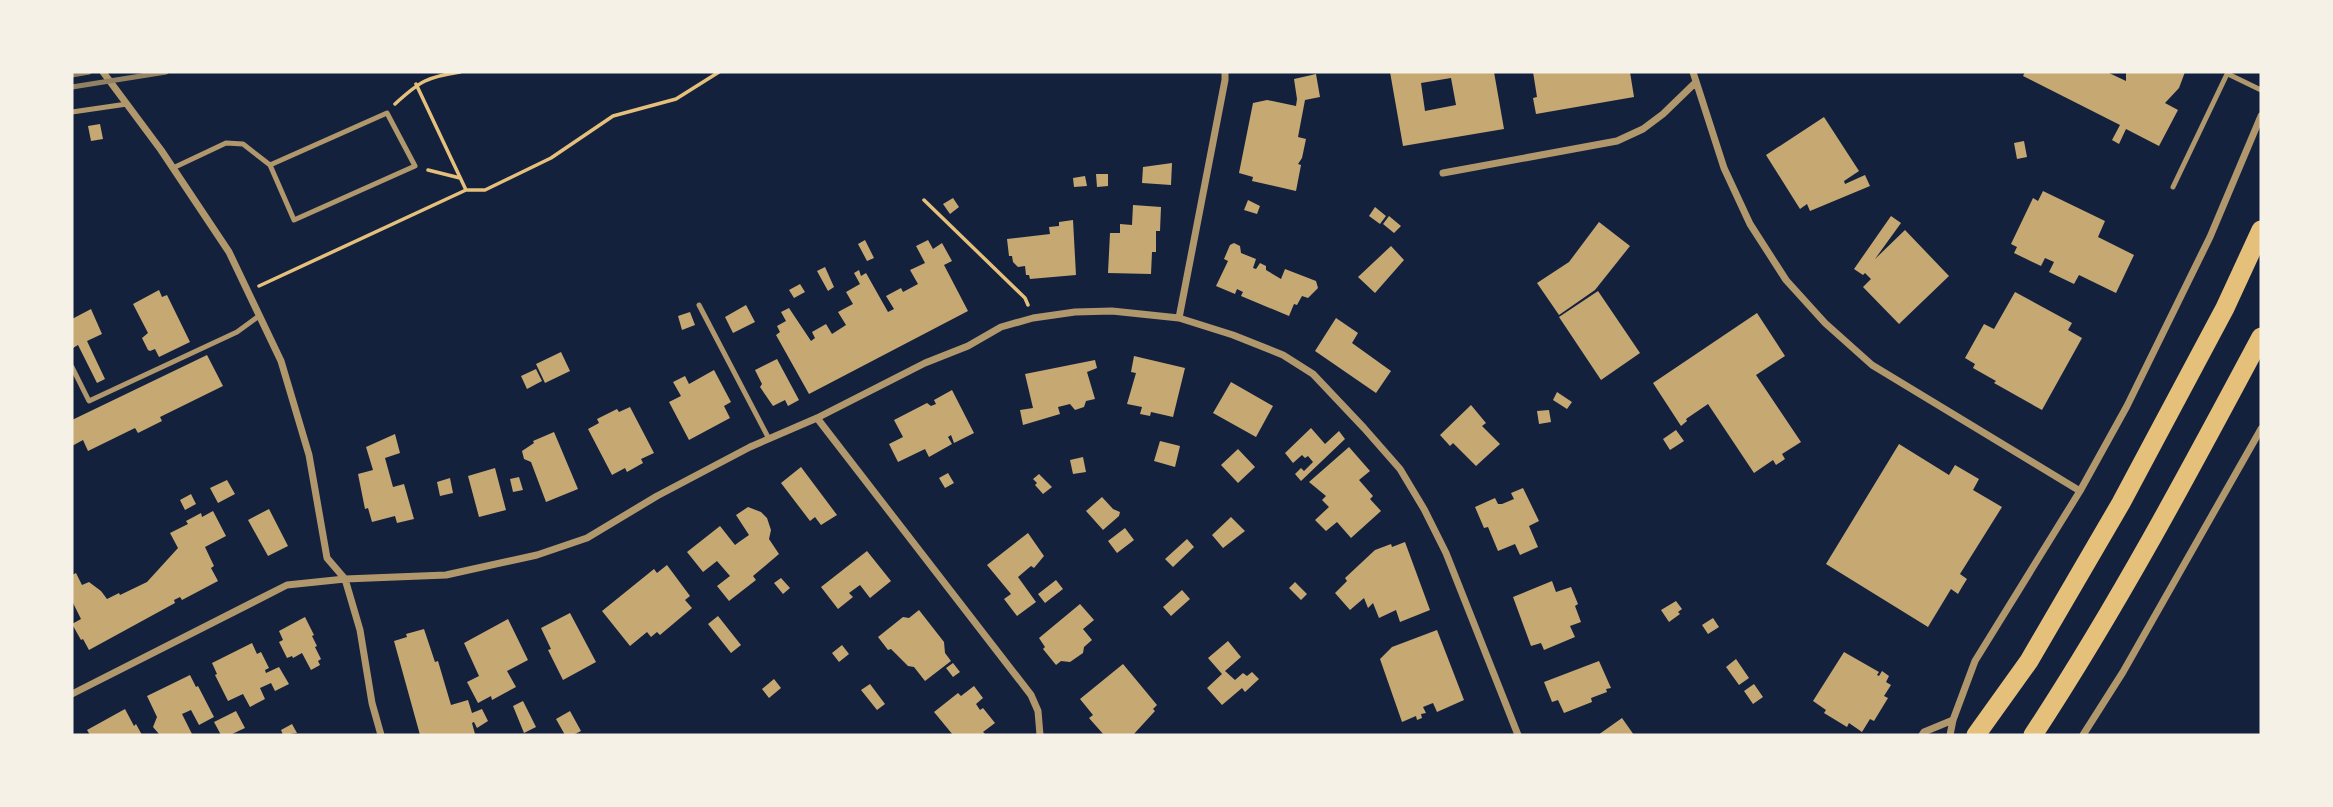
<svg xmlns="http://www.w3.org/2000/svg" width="2333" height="807" font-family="Lato,sans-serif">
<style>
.building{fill:#c6a872;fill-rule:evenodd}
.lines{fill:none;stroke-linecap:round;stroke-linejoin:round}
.path{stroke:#e5c07b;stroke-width:3.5}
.service{stroke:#b1986c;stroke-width:5}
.minor{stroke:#b1986c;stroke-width:7}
.trunk{stroke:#e5c07b;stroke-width:19}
.rail{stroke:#918062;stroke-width:5}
</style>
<rect width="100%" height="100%" fill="#14213d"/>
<path class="building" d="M1390 72H1494L1504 129 1403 146ZM1451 78 1456 105 1425 111 1421 83Z
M1533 72H1630L1634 97 1536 114 1533 98 1537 97Z
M2025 72H2107L2126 81V72H2185L2179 88 2165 103 2178 110 2159 146 2126 129 2119 144 2112 140 2120 125 2023 76Z
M1316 74 1320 97 1305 100 1298 137 1306 139 1302 158 1298 164 1301 165 1296 191 1252 181 1253 177 1239 173 1253 103 1267 100 1296 106 1297 99 1294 79Z
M1824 117 1859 171 1844 181 1845 184 1865 175 1870 186 1810 211 1807 204 1800 209 1766 155Z
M100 124 103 139 91 141 88 126Z
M2024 141 2027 157 2017 159 2014 143Z
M1172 163 1171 185 1142 183 1143 167Z
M1096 174H1108V186L1097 187Z
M1085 176 1087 186 1074 187 1073 178Z
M2043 191 2105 221 2098 237 2134 255 2116 293 2079 275 2074 284 2049 272 2054 262 2045 258 2041 266 2014 253 2017 247 2011 244 2033 198 2038 201Z
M953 198 959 207 950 214 943 204Z
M1248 200 1260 206 1257 214 1244 210Z
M1133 205 1161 207 1160 231H1156V252H1152L1151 274 1108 273 1110 233H1120V224L1132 225Z
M1375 207 1386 216 1380 224 1369 216Z
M1389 216 1401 226 1394 233 1383 224Z
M1891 216 1901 223 1875 259 1905 230 1949 276 1899 324 1863 287 1871 279 1865 273 1863 275 1854 269Z
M1073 220 1076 275 1030 279 1029 275H1026L1025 266 1018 267 1013 262 1012 256H1009L1007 239 1050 234 1049 227 1059 226V222Z
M1599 222 1630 246 1595 290 1559 315 1537 283 1569 262Z
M865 240 874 258 867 261 858 244Z
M928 240 933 249 942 243 952 261 944 265 968 311 809 394 776 335 780 332 777 326 786 321 781 312 789 308 811 341 815 338 812 332 826 324 832 334 846 325 838 312 853 304 846 292 860 284 854 273 859 270 861 276 866 273 888 312 894 309 886 296 901 288 903 292 918 284 910 270 925 263 916 246Z
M1234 243 1240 246 1241 253 1256 259 1253 268 1256 269 1260 263 1266 266V270L1281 279 1285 269 1316 281 1318 288 1308 298 1302 296 1297 305 1294 304 1289 316 1241 296 1243 292 1237 289 1235 294 1216 286 1228 261 1224 259 1230 245Z
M1391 246 1404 260 1375 293 1358 277Z
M825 267 834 287 828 291 817 271Z
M800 284 805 292 794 298 789 290Z
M159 290 162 297 167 295 190 342 159 357 155 349 150 351 148 350 142 338 148 333 133 304Z
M1598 291 1640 353 1601 380 1559 317Z
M2015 292 2072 323 2068 330 2082 338 2042 410 1994 383 1996 381 1973 368 1975 364 1965 358 1984 324 1994 329Z
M746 305 755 322 733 333 725 317Z
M91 309 102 334 87 341 105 379 97 383 78 345 73 348 72 346V319Z
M690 312 695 325 682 330 678 316Z
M1757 313 1785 356 1756 375 1801 442 1782 454 1785 459 1776 465 1773 460 1754 473 1708 404 1686 419 1687 421 1681 426 1653 383Z
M1336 318 1358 333 1352 343 1391 371 1376 393 1315 351Z
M561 352 570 371 545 383 536 364Z
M207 355 223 386 160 417 162 421 138 433 135 428 88 451 83 440 72 446V420Z
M1134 356 1185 368 1173 417 1151 412 1150 416 1140 414 1142 407 1127 404 1136 373 1131 372Z
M777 359 799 400 788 406 785 400 773 406 760 387 762 384 755 370Z
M1095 360 1097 368 1087 372 1095 399 1086 401 1084 407 1075 410 1070 404 1058 407 1060 414 1023 425 1020 410 1033 408 1025 374Z
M536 369 542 381 527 389 521 376Z
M714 370 731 402 724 406 730 418 689 440 669 402 681 396 673 382 685 376 689 384Z
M1231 382 1273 406 1256 437 1213 413Z
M952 390 974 433 954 443 951 435 948 437 952 444 929 457 925 449 898 462 889 444 903 437 894 420 927 403 931 406 936 404 934 400Z
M1557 392 1572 402 1567 409 1553 400Z
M1471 405 1486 423 1482 426 1500 444 1476 466 1453 443 1450 446 1440 435Z
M630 407 654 453 641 459 643 463 627 472 625 468 612 475 588 429 599 423 597 419 617 409 619 412Z
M1549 410 1551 422 1539 424 1537 411Z
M1311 428 1325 444 1339 431 1345 439 1301 481 1295 474 1301 468 1304 471 1313 462 1308 456 1305 458 1302 455 1293 463 1285 453Z
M1676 430 1684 441 1670 450 1663 439Z
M554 432 578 489 546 502 531 462 524 459 522 451 534 443 533 441Z
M395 434 400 453 385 458 393 487 404 484 414 519 397 523 395 516 372 522 368 508 365 509 358 474 373 470 366 447Z
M1160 441 1180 446 1175 467 1154 461Z
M1899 444 1949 475 1955 465 1979 479 1973 490 2002 507 1960 574 1967 579 1962 587 1958 594 1951 589 1928 627 1826 564Z
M1349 447 1370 471 1359 480 1373 496 1370 499 1381 511 1351 538 1337 522 1326 531 1315 520 1329 507 1322 500 1326 496 1309 482Z
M1238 449 1255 467 1238 483 1221 465Z
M1083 457 1086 472 1073 474 1070 460Z
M801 467 837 515 821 525 815 517 810 521 781 483Z
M495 468 506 510 479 517 468 476Z
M948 473 954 483 945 488 939 478Z
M1039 474 1052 487 1043 494 1035 485 1037 483 1033 479Z
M519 477 523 490 513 492 510 479Z
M450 478 453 493 440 496 437 482Z
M227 480 235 494 218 503 210 488Z
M1523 488 1539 521 1529 526 1538 547 1520 555 1515 544 1498 551 1488 527 1484 528 1475 507 1495 498 1498 504H1502L1514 499 1511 493Z
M191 494 196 504 185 510 180 500Z
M1102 497 1113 509 1120 512 1119 516 1103 530 1086 511Z
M748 507 761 512 767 518 771 530 769 539 779 554 753 576 756 580 729 601 717 586 730 576 717 561 703 572 687 552 720 526 735 545 739 542 749 535 736 515Z
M269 509 288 546 268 556 248 520Z
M213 511 226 536 205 547 214 566 211 568 218 581 182 600 180 597 174 600 175 603 89 650 83 639 81 640 72 624 81 619 72 601V575L76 573 82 585 89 582 101 591 107 599 119 593 120 595 147 582 178 548 170 533 188 524 186 521 201 513 202 517Z
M1231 517 1245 531 1223 548 1212 535Z
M1125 528 1134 540 1117 553 1108 541Z
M1028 533 1044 556 1034 568 1031 566 1018 577 1036 602 1017 616 1004 599 1011 594 987 565Z
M1187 539 1194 547 1173 567 1165 559Z
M1405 542 1430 610 1400 622 1396 610 1379 618 1373 603 1368 608 1364 598 1350 610 1335 593 1347 581 1345 578 1375 550 1391 544 1392 547Z
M867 551 891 581 870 598 860 585 849 593 853 597 838 609 821 587Z
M667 565 690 596 685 600 692 608 660 635 657 632 651 637 647 632 630 646 602 611 654 569 657 573Z
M781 578 790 588 783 594 774 583Z
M1056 580 1063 589 1045 603 1038 594Z
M1552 581 1556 592 1571 587 1578 604 1575 606 1581 622 1570 626 1575 637 1544 650 1541 643 1531 646 1513 597Z
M1295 582 1307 594 1301 600 1289 588Z
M1182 590 1190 599 1171 616 1163 607Z
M1676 601 1682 609 1678 612 1680 614 1669 622 1661 610Z
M1080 604 1094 620 1083 629 1092 640 1084 647 1083 653 1070 662 1061 661 1056 665 1043 649 1045 647 1039 638Z
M919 610 944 642 945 653 951 661 925 681 914 667 908 666 891 649 888 650 878 637 903 617 909 618Z
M570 613 596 662 563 680 548 650 551 649 541 628Z
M718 616 741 645 731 653 708 624Z
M305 617 314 635 312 636 317 646 315 647 321 659 318 661 320 665 311 670 302 653 293 658 292 656 287 658 279 642 283 640 279 631Z
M1713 618 1719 627 1708 634 1702 625Z
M508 619 528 660 507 671 516 687 492 700 491 696 478 703 467 682 479 676 464 643Z
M424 629 435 662 438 661 451 705 468 700 472 713 482 709 488 721 477 728 474 722 472 723 475 734 420 735 394 641 407 637 406 634Z
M1437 630 1464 700 1437 712 1433 703 1423 707 1426 713 1421 714 1422 718 1417 720 1416 716 1402 722 1380 659 1392 647Z
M1228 641 1241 657 1225 671 1235 680 1243 673 1247 676 1252 672 1259 679 1245 692 1242 688 1222 705 1207 688 1222 674 1208 658Z
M252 643 257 654 261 652 269 668 265 670 266 673 279 667 289 684 275 691 271 683 260 688 265 699 250 707 243 694 228 701 215 675 217 674 212 663Z
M842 645 849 654 839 662 832 653Z
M1844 652 1879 672 1877 675 1879 676 1882 671 1889 676 1886 682 1891 685 1884 696 1888 698 1874 721 1870 719 1862 732 1849 723 1847 727 1824 713 1826 710 1813 701Z
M1736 659 1749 678 1739 685 1726 667Z
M1599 661 1611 688 1606 689 1607 692 1591 698 1592 702 1564 713 1558 700 1552 702 1544 682Z
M953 663 960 672 953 677 946 668Z
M1123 664 1157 705 1153 709 1155 711 1133 735H1104L1089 718 1093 715 1080 699Z
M190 675 196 687 198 686 214 717 199 725 191 710 182 714 192 734H159L153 727 157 717 147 696Z
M774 679 781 688 769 698 762 689Z
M870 684 885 704 877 710 861 690Z
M1754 684 1763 697 1753 704 1744 691Z
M974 686 983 698 976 704 980 710 983 708 995 723 983 732 986 735H953L934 712 958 693 961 696Z
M523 701 536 727 524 733 513 706Z
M125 709 134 726 136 724 142 735H90L87 730Z
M236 711 245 728 230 735H221L214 722Z
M570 711 581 731 573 735H565L556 719Z
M1622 718 1634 735H1598Z
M292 724 297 733 283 735 281 730Z"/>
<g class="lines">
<path class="path" d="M416 84 466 190
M395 104C420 81 427 77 460 72
M428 170 460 178
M924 200 1025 298 1028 305
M259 286 466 190H485L551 158 613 116 676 99 719 72"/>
<path class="service" d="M2228 74 2261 90
M72 112 127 104
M173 168 226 143 243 144 270 165 294 220 415 166 387 113 270 165
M2173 187 2228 72
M699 305 769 439
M72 367 89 401 237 332 259 316"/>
<path class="minor" d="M103 72 161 150 229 252 281 361 309 455 327 558 345 579 360 630 372 703 381 735
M1693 72 1724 168 1750 224 1786 280 1825 323 1872 365 2080 491
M1443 173 1617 141 1643 129 1663 114 1695 83
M1179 318 1225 80V72
M817 418 1031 695 1038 711 1040 735
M72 694 287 585 345 579 446 575 537 555 587 538 657 496 750 447 817 418 925 363 968 346 1001 327 1033 318 1075 312 1112 311 1179 318 1233 335 1283 355 1313 374 1364 428 1400 469 1424 509 1446 553 1518 735
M1922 735 1924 732 1953 720
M1950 735 1953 720 1975 661 2080 491 2127 406 2210 237 2261 116
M2083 735 2123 672 2261 429"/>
<path class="trunk" d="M1976 735 2029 661 2121 503 2225 308 2261 230
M2033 735C2117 607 2189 472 2261 337"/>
<path class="rail" d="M72 75 89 72
M72 87 166 72"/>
</g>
<rect width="2333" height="807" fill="none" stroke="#f6f1e7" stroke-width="147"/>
</svg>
